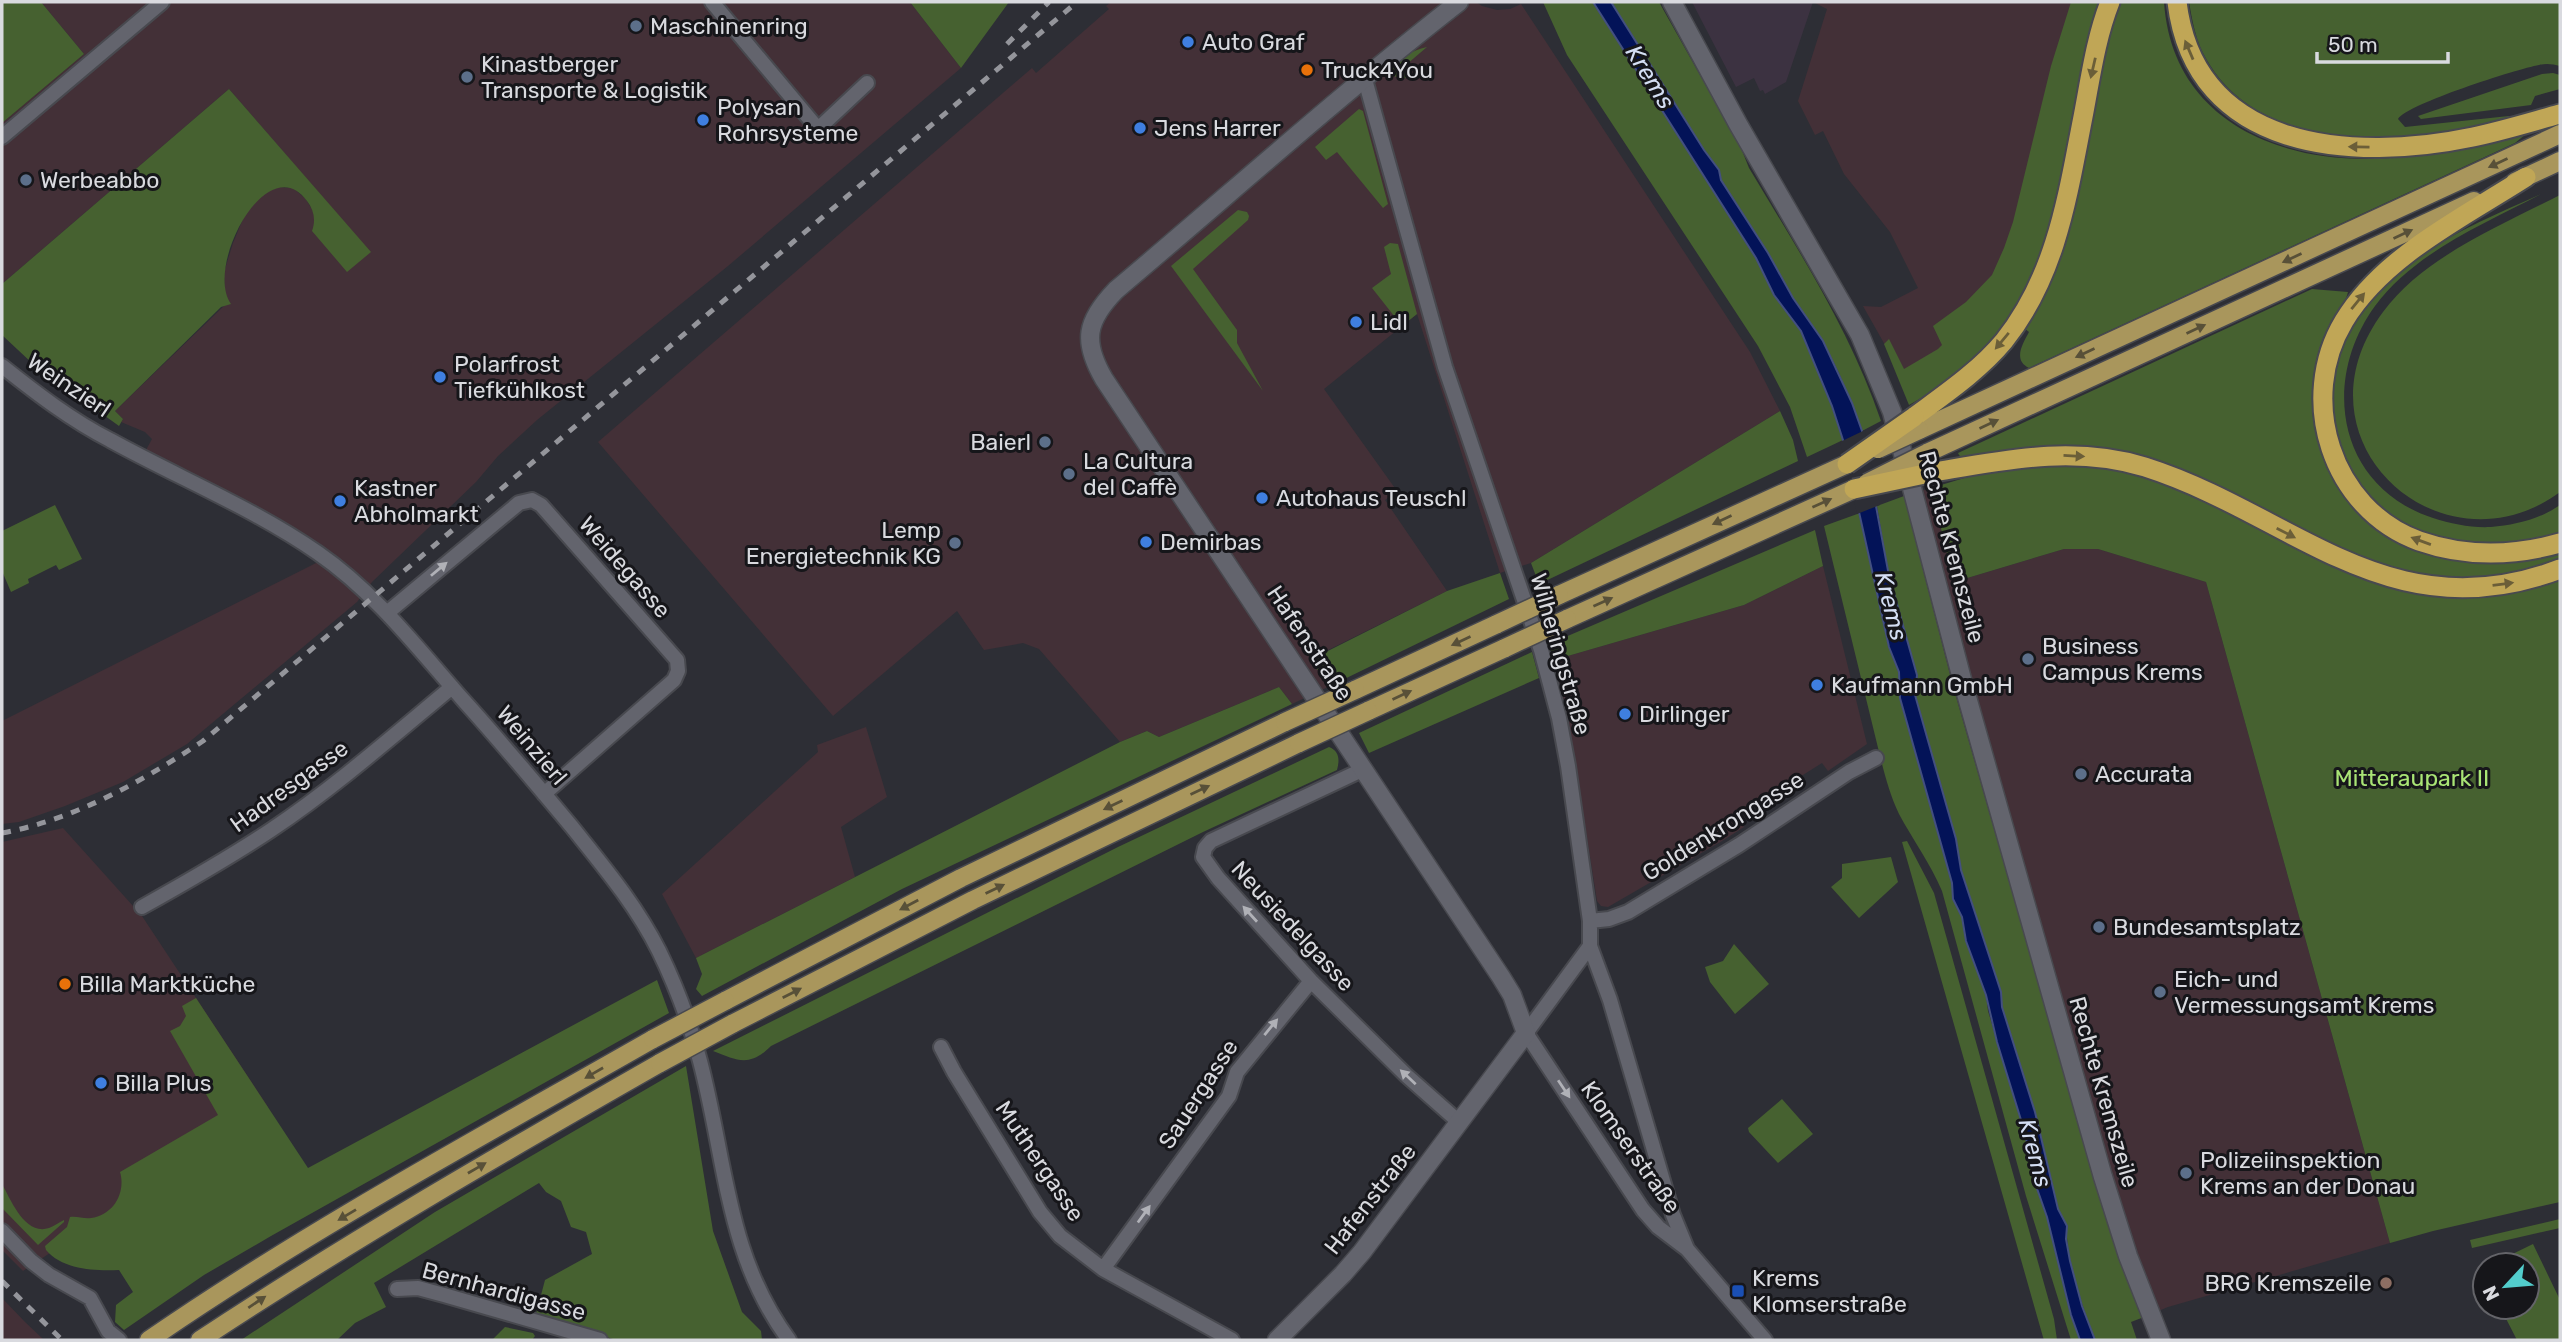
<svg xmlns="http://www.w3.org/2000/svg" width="2562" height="1342" font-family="Rubik,sans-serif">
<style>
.commercial{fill:#433037}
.industrial{fill:#3c3241}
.green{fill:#466130}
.water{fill:#031358;stroke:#434f80;stroke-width:2}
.pier{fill:#2d2e35}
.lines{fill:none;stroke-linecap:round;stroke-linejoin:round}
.minor-casing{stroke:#48494f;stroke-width:18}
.tertiary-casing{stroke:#48494f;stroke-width:21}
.primary-casing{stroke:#48494f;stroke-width:21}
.trunk-casing{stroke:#48494f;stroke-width:23}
.minor{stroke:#63646d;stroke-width:14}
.tertiary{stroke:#63646d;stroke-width:18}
.primary{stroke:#a9965c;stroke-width:18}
.trunk{stroke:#c0a656;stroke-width:19}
.rail{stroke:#94959b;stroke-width:5;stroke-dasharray:9 9;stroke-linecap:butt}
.primary-bridge-casing{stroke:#48494f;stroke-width:21;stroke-linecap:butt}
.trunk-bridge-casing{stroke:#48494f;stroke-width:23;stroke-linecap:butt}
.primary-bridge{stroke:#a9965c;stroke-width:18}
.trunk-bridge{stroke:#c0a656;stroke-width:19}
.oneway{fill:#6b5e38}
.oneway2{fill:#585038}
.oneway3{fill:#b0b1b7}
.service-dot{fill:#5c6f8a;stroke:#16161a;stroke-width:2.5}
.shop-dot{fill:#3f7fe0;stroke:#16161a;stroke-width:2.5}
.food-dot{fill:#e8710a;stroke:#16161a;stroke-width:2.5}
.education-dot{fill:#8d6e63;stroke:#16161a;stroke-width:2.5}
.transit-dot{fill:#1a4fb4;stroke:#16161a;stroke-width:2.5}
.labels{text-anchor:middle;stroke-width:6;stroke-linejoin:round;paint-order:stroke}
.poi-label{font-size:23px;fill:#d9dadf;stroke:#16161a;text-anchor:start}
.street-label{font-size:23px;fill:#d9dadf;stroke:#16161a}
.park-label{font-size:23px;fill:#a9e475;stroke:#16161a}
.water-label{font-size:24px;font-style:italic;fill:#d4def3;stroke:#16161a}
</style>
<rect width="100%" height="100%" fill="#2d2e35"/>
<path class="commercial" d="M41 2H910L961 68 728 266 537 420 498 456 476 482 372 582 357 602 187 744 123 782 65 806 19 822 2 824V721L334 554 280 519 146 450 152 439 145 432 121 422 123 419 115 411 225 305 224 272 233 243 245 214 261 195 278 187 293 188 305 198 314 212 315 225 370 252 229 89 2 284V123L84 54Z
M1111 2H1476L1482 6 1497 10 1510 9 1521 4 1750 352 1780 411 1531 563 1500 573 1417 314 1324 389 1397 491 1385 500 1447 591 1310 659 1330 686 1292 704 1279 687 1159 737 1147 731 1120 742 1039 649 1023 643 984 650 957 611 833 716 598 442 1032 68 1036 73 1109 9 1106 6Z
M1813 2H2076L2024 222 1967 329 1899 379 1885 345 1863 306 1881 307 1918 288 1890 232 1844 174 1823 131 1815 135 1798 101 1827 9Z
M1931 488 1954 582 2064 549 2082 548 2098 549 2206 582 2390 1243 2168 1307 2144 1317 2103 1208 1953 686 1904 496Z
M1823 566 1867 744 1828 771 1822 763 1738 816 1744 827 1722 841 1608 907 1601 906 1597 901 1568 717 1554 660 1744 605Z
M866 727 887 797 841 827 855 877 696 958 662 894 818 752 817 745Z
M63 828 142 916 268 1107 23 1271 2 1250V842Z
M2 1298 25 1322 44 1340H2Z"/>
<path class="industrial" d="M1692 2H1813L1786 82 1765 94 1763 90 1760 91 1754 78 1736 87Z"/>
<path class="green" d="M2 2H41L84 54 2 123Z
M910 2H1009L961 68Z
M1543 2H1593L1756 258 1774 295 1801 331 1832 406 1843 440 1807 457 1790 407 1758 346 1567 55Z
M1611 2H1659L1741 148 1749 168C1798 250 1850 330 1881 421L1862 431 1839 373 1823 341 1793 298 1768 253 1721 180 1719 170 1704 151Z
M2071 2H2102C2092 49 2082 96 2071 143 2059 199 2048 261 2016 309 1989 351 1952 381 1909 405L1884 344 1889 339 1904 369 1938 349 1942 345 1933 326 1966 302 1992 275 2004 248 2013 222 2051 66Z
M2119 2H2164C2172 122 2283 166 2390 158 2417 156 2447 152 2474 147 2491 144 2509 137 2526 134L2515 143 2029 368C2013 360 2022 345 2029 332L2024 328 2049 284 2062 250 2073 208 2106 43Z
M2189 2H2560V66C2553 64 2546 63 2539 65 2517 69 2407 104 2398 119L2405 127 2509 116 2512 118C2415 144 2258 161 2203 53 2195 37 2192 19 2189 2Z
M1427 47 1400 70 1410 77 1401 79 1394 76 1392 68C1399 57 1414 50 1427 47Z
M2553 73 2560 75V89L2535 96 2531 105 2421 119 2418 116 2542 74Z
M229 89 371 252 347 272 312 231C316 220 314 210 307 201 268 147 204 266 231 304L221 307 115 411 123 419 119 426 33 364 2 335V284Z
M1359 109 1363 111 1388 204 1383 208 1337 152 1326 160 1315 147Z
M2541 194C2484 224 2415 252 2375 306 2320 382 2338 487 2433 518 2452 524 2471 528 2491 527 2515 525 2540 519 2560 505V535C2529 541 2493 551 2461 544 2439 539 2415 533 2396 521 2328 477 2313 380 2358 315 2400 253 2475 224 2541 194Z
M2560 195V492C2442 579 2287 441 2383 312 2423 257 2502 225 2560 195Z
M1238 210 1247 212 1249 216 1248 220 1193 269 1237 330V343L1263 391 1171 266Z
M1390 243 1398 244 1417 314 1402 326 1372 288 1391 274 1384 247Z
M2312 289 2348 292C2346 303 2335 314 2330 324 2320 341 2315 362 2313 380 2302 470 2371 550 2459 560 2469 561 2480 559 2491 558 2514 556 2537 554 2560 552V561L2513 575 2441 580 2406 574 2071 447H2036L1961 457 1959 455 1958 453Z
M1780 411 1793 440 1798 461 1539 584 1531 563Z
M2040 463C2074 464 2107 464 2140 474 2189 488 2235 515 2280 539 2371 588 2459 615 2560 580V1202L2433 1231 2390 1243 2206 582 2098 549H2064L1954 582 1931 488 1991 470Z
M1904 496 1953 686 2103 1208 2144 1317 2131 1322 2137 1340H2095C2085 1314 2077 1289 2070 1262 2067 1245 2068 1223 2058 1209L2002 1007 2001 992 1961 870 1956 839 1915 695 1917 675 1889 576 1877 506Z
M55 505 82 559 59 570 56 565 28 579 29 583 11 592 2 571V531Z
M1860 513 1889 647 1899 672 1900 698 1952 883 1953 899 1962 917 1966 941 1986 995 1988 1011 2025 1133 2034 1180 2047 1217 2071 1315 2080 1340H2071L2026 1196 1942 891C1930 863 1913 840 1899 814 1890 795 1885 776 1880 756L1824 526Z
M1815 530 1823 566 1744 605 1554 660 1549 644Z
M1500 573 1509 599 1330 686 1310 660 1447 591Z
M1532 652 1539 678 1369 753 1359 733Z
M1279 687 1292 704 902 889 702 996 696 989 702 974 696 958 1120 742 1147 731 1159 737Z
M1329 747C1339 751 1340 759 1337 770L1203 832 771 1046C750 1067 738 1061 713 1051L1118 847Z
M1907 841 1934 893 2054 1319 2057 1340H2044L2043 1337 1902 842Z
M1891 857 1898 882 1859 918 1831 887 1842 878V864Z
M1734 944 1769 984 1735 1014 1710 982 1705 967 1723 961Z
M657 980 669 1013 271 1236 204 1275 124 1330 115 1322 116 1305 133 1292 119 1270C95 1271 63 1270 46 1250L45 1246 67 1227 70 1217C77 1216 84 1219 91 1218 114 1215 126 1192 120 1172L218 1115 170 1031 180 1026 186 1016 182 1006 196 998 308 1168Z
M686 1066 713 1231 742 1312 761 1331 762 1340H616L536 1314 545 1280 592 1254 586 1232 571 1227 561 1201 546 1192 539 1183 374 1283 386 1307 355 1323 337 1340H241L435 1212Z
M1782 1099 1813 1134 1778 1163 1749 1132 1748 1128Z
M2 1184C11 1200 25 1236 49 1228 54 1226 60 1222 64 1220V1222L38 1245 2 1208Z
M2560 1219V1228L2472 1248 2470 1240Z
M2533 1244 2560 1300V1340H2517L2500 1307H2527V1265H2490Z
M505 1327 533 1333 535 1336 532 1340H492Z"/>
<path class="water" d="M1593 2H1611L1704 150 1719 170 1721 180 1768 253 1793 298 1823 341 1852 403 1862 431 1889 576 1917 675 1915 695 1956 839 1961 870 2001 992 2002 1007 2035 1112 2058 1209 2067 1226 2066 1239 2070 1261 2082 1306 2095 1340H2080L2071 1315 2047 1217 2034 1180 2025 1133 1997 1042 1986 995 1966 941 1962 917 1953 899 1952 883 1900 698 1899 672 1889 647 1843 440 1832 406 1801 331 1774 295 1756 258Z"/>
<path class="pier" d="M1865 430 1880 505 1857 514 1840 442Z"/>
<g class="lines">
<defs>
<path id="minor" d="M712 2 818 129 867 83
M1364 76 1445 367 1541 650 1559 718 1568 766 1590 921V946L1610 1000 1673 1215 1687 1249
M2 137 162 2
M2 366C36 393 71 420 110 440 179 478 253 508 318 553 376 593 419 650 465 702 502 743 537 785 572 827 604 867 636 905 659 951 676 986 690 1023 700 1061 726 1159 726 1255 789 1340
M387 613 519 503 532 500 541 505 677 660 678 671 674 680 544 794
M1364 769 1211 841 1205 848 1203 857 1218 878 1311 981 1407 1076 1459 1122
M142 907C185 883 229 858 271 830 335 787 393 736 452 687
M1590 921 1609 919 1628 912 1739 845 1849 772 1876 758
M1590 946 1526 1033 1643 1210 1658 1227 1687 1249 1765 1340
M941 1047 954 1072 1040 1212 1060 1236 1103 1269 1232 1340
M2 1231 31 1261 49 1275 90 1298 108 1331 119 1340
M1103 1269 1229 1096 1237 1072 1311 981
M397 1289 418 1288 444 1295 600 1340"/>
<path id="tertiary" d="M1672 2 1738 124 1860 335 1892 412 1963 683 2103 1177 2128 1256 2161 1340
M1277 1340 1343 1274 1362 1252 1526 1033 1512 995 1501 977 1104 379C1082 341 1086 321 1116 290 1230 194 1341 94 1459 2"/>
<path id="primary" d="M2515 182 2560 161
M1919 430 2560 134
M1927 453 2474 201
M1559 595 1847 464
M1567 619 1854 489
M1355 690 1497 624
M1368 711 1505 648
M725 1001 961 878 1285 722
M732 1024 973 900 1299 743
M149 1340C310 1229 483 1136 653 1039
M200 1340C350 1241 504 1152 660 1063"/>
<path id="trunk" d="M2177 2C2195 152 2354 162 2473 137 2502 131 2531 122 2560 114
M2526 177C2464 217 2383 256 2344 321 2297 399 2331 509 2419 541 2465 557 2514 556 2560 543
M1914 417C1945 394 1979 371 2004 341 2055 277 2067 200 2082 122 2090 82 2095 40 2110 2
M1934 472C2005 460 2074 445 2145 467 2293 514 2389 634 2560 569"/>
</defs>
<use href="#minor" class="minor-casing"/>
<use href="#tertiary" class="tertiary-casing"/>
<use href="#primary" class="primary-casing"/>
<use href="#trunk" class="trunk-casing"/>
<use href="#minor" class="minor"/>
<use href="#tertiary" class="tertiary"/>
<use href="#primary" class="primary"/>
<use href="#trunk" class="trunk"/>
<path class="rail" d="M1007 44 1049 2
M2 833C76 819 141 782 203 741L1077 2
M2 1281 62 1340"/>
<defs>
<path id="primary-bridge" d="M1878 449 1919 430
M1867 483 1927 453
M1497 624 1559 595
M1505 648 1567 619
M1285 722 1355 690
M1299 743 1368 711
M653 1039 725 1001
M660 1063 732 1024"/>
<path id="trunk-bridge" d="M1847 464 1914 417
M1854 489 1934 472"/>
</defs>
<use href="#primary-bridge" class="primary-bridge-casing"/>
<use href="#trunk-bridge" class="trunk-bridge-casing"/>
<use href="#primary-bridge" class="primary-bridge"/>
<use href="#trunk-bridge" class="trunk-bridge"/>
</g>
<defs><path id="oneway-solid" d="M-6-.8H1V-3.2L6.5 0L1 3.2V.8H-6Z" transform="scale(1.75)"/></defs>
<g class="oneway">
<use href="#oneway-solid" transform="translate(2189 50) rotate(-113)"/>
<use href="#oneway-solid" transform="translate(2093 68) rotate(103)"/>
<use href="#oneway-solid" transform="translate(2359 147) rotate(-179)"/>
<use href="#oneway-solid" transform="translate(2358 301) rotate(-51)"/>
<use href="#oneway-solid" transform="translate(2002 341) rotate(130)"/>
<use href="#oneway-solid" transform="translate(2074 456) rotate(3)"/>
<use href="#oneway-solid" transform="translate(2286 533) rotate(27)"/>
<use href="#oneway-solid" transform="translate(2421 541) rotate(-160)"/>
<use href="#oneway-solid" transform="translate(2503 584) rotate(-7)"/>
</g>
<g class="oneway2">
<use href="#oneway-solid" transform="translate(2498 163) rotate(155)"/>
<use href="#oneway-solid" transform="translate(2403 234) rotate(-25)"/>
<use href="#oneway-solid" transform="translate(2292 258) rotate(155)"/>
<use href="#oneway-solid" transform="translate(2196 329) rotate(-25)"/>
<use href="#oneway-solid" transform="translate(2085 353) rotate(155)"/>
<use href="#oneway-solid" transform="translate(1989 424) rotate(-25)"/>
<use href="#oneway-solid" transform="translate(1822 503) rotate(-24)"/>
<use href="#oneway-solid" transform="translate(1722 520) rotate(155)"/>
<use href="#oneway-solid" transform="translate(1603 602) rotate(-24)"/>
<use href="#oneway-solid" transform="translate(1461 641) rotate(155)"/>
<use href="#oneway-solid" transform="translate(1402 695) rotate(-25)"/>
<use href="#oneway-solid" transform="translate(1200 790) rotate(-25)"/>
<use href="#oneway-solid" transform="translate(1113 805) rotate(154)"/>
<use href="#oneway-solid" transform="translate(995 889) rotate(-26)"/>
<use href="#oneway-solid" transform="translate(909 905) rotate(152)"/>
<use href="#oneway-solid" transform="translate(792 993) rotate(-27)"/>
<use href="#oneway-solid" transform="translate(594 1073) rotate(150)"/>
<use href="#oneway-solid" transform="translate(477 1168) rotate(-30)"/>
<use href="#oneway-solid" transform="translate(347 1215) rotate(149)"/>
<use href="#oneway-solid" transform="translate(257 1302) rotate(-34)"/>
</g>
<g class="oneway3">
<use href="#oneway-solid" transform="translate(439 569) rotate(-40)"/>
<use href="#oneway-solid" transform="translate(1250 914) rotate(-132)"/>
<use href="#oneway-solid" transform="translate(1271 1027) rotate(-51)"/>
<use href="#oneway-solid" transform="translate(1408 1077) rotate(-137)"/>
<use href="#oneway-solid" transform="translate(1564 1089) rotate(56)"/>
<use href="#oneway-solid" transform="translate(1144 1214) rotate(-54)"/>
</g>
<g class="service-dot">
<circle cx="636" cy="26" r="7"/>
<circle cx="467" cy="77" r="7"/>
<circle cx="26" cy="180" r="7"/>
<circle cx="1045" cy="442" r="7"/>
<circle cx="1069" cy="474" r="7"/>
<circle cx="955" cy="543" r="7"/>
<circle cx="2028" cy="659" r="7"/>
<circle cx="2081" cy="774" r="7"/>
<circle cx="2099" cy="927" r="7"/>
<circle cx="2160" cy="992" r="7"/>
<circle cx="2186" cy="1173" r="7"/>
</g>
<g class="shop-dot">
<circle cx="1188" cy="42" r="7"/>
<circle cx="703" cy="120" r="7"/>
<circle cx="1140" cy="128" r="7"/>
<circle cx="1356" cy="322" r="7"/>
<circle cx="440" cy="377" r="7"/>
<circle cx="1262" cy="498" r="7"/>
<circle cx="340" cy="501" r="7"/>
<circle cx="1146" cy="542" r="7"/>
<circle cx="1817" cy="685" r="7"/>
<circle cx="1625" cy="714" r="7"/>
<circle cx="101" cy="1083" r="7"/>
</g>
<g class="food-dot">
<circle cx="1307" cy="70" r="7"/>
<circle cx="65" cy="984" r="7"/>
</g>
<circle class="education-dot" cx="2386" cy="1283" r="7"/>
<rect class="transit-dot" x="1731" y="1284" width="14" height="14" rx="3.5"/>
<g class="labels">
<g class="poi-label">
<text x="650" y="34">Maschinenring</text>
<text x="1202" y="50">Auto Graf</text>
<text x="481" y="72">Kinastberger<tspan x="481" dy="26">Transporte &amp; Logistik</tspan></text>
<text x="1321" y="78">Truck4You</text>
<text x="717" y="115">Polysan<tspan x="717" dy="26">Rohrsysteme</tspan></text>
<text x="1154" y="136">Jens Harrer</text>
<text x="40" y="188">Werbeabbo</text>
<text x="1370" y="330">Lidl</text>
<text x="454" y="372">Polarfrost<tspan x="454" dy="26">Tiefkühlkost</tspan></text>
<text x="1031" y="450" text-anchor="end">Baierl</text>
<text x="1083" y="469">La Cultura<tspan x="1083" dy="26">del Caffè</tspan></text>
<text x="354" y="496">Kastner<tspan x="354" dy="26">Abholmarkt</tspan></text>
<text x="1276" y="506">Autohaus Teuschl</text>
<text x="941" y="538" text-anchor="end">Lemp<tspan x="941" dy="26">Energietechnik KG</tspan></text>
<text x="1160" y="550">Demirbas</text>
<text x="2042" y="654">Business<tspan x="2042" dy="26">Campus Krems</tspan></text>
<text x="1831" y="693">Kaufmann GmbH</text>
<text x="1639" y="722">Dirlinger</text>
<text x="2095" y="782">Accurata</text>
<text x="2113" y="935">Bundesamtsplatz</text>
<text x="2174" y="987">Eich- und<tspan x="2174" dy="26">Vermessungsamt Krems</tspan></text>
<text x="79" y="992">Billa Marktküche</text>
<text x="115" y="1091">Billa Plus</text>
<text x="2200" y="1168">Polizeiinspektion<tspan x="2200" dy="26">Krems an der Donau</tspan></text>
<text x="1752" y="1286">Krems<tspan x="1752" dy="26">Klomserstraße</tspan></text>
<text x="2372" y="1291" text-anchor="end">BRG Kremszeile</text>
</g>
<g class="street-label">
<text transform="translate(69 385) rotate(34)" y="8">Weinzierl</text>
<text transform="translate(1952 547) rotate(75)" y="8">Rechte Kremszeile</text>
<text transform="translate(625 567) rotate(49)" y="8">Weidegasse</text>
<text transform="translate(1310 643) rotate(56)" y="8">Hafenstraße</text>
<text transform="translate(1561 654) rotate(74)" y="8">Wilheringstraße</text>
<text transform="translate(532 745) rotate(50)" y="8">Weinzierl</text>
<text transform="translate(289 786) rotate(-36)" y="8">Hadresgasse</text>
<text transform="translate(1723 826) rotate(-32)" y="8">Goldenkrongasse</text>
<text transform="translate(1293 926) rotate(47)" y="8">Neusiedelgasse</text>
<text transform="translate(2104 1092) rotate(74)" y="8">Rechte Kremszeile</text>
<text transform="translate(1198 1094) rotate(-57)" y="8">Sauergasse</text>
<text transform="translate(1631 1147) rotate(55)" y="8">Klomserstraße</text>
<text transform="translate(1040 1161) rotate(56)" y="8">Muthergasse</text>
<text transform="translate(1370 1199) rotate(-52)" y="8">Hafenstraße</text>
<text transform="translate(504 1291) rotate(15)" y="8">Bernhardigasse</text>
</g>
<g class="park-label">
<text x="2412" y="786">Mitteraupark II</text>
</g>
<g class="water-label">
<text transform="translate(1650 77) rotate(58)" y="8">Krems</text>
<text transform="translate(1891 606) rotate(76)" y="8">Krems</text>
<text transform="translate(2035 1153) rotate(75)" y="8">Krems</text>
</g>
</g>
<rect width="2562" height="1342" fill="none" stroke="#d9dadf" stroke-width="7"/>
<g transform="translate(2506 1286) rotate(244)"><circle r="33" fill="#16161a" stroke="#646469" stroke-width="2"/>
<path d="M0-5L12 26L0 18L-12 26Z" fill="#52cdcc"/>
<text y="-10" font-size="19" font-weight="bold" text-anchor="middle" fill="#d9dadf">N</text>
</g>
<path d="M2317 52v10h131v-10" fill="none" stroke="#d9dadf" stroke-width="3.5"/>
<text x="2328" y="52" font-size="21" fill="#d9dadf" stroke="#16161a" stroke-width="5" paint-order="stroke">50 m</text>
</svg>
